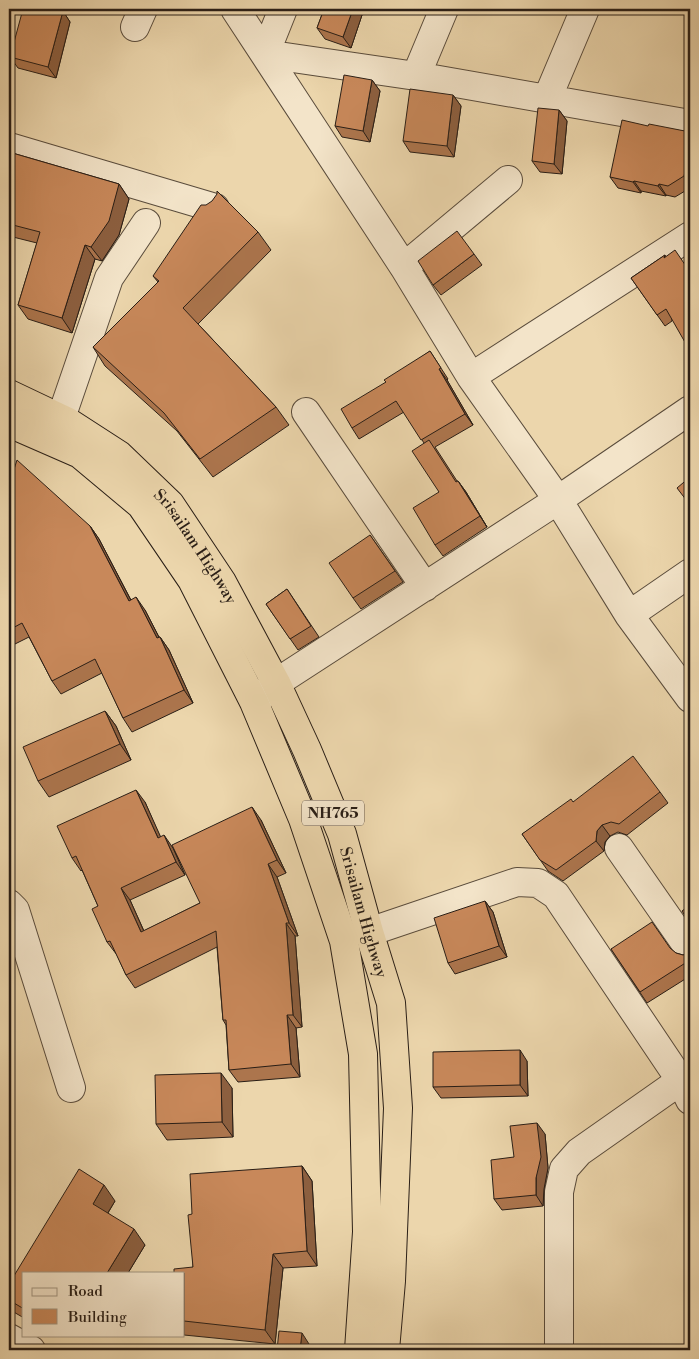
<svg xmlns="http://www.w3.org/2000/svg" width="699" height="1359" font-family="'Libre Bodoni',serif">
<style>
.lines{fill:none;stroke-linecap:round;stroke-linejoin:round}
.minor-casing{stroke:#5a4c3c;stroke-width:30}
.highway-casing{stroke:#291e16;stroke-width:30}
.minor{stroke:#f3e4c9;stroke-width:28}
.highway{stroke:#ecd6ac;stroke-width:28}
.wall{fill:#ac754d;stroke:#291e16}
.shaded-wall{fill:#8c5f3f;stroke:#291e16}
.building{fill:#c8885a;stroke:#291e16}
.labels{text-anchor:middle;stroke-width:4;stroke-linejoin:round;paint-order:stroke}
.shield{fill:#f3e4c9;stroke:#66594c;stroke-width:1}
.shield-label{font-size:15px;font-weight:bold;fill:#291e16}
.street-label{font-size:16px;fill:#291e16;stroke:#f3e4c9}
</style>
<rect width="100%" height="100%" fill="#ecd6ac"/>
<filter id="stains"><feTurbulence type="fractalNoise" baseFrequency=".004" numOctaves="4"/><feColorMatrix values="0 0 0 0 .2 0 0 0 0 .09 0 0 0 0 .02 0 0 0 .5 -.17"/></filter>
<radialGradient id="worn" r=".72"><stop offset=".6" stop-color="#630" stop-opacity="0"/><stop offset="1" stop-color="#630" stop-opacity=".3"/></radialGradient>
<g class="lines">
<defs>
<path id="minor" d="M235 9 404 267 471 377 558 500 629 615 690 698
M283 9 265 54 416 76 690 124
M135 27 143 9
M416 76 444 9
M547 99 585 9
M9 147 215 208
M404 267 508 180
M471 377 690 236
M306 412 425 587
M61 418 109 278 146 223
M629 615 690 573
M257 699 276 683 558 500 690 410
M619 848 690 950
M9 904 15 910 71 1088
M369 932 517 882 538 883 556 895 681 1081 690 1100
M9 1338 31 1350
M559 1350V1192L564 1169 579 1152 690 1074"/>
<g id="highway">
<path id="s1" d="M9 394 68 422 119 455 170 504 222 582 276 683 307 750 342 834 369 932 391 1003 398 1108 391 1281 385 1350"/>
<path d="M9 423 80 454 141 505 192 580 254 702 303 819 344 941 363 1054 367 1232 359 1350"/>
</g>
</defs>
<use href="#minor" class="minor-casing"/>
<use href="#highway" class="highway-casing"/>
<use href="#minor" class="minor"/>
<use href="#highway" class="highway"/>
</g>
<path class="wall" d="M324 9H364L351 48 325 39 317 28Z
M63 11 70 22 56 78 18 68 10 57Z
M372 80 380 91 370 142 342 137 335 126Z
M453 95 461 106 454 157 410 152 403 141Z
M559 110 567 121 562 174 540 172 532 161Z
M648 126 690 132V188L675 197 666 195V196L641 191V193L618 188 610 177Z
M9 152 119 184 129 199 119 235 102 261 95 259 72 333 28 319 18 305 37 243 9 236Z
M258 232 271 250 198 324 276 407 289 425 213 477 177 431 105 366 93 347 158 282 153 276Z
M474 254 482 265 441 295 433 285Z
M665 255 666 257 672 321 665 326 631 278Z
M430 351 448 379 447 380 473 425 435 447 457 481H458L466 492 487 527 443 556 435 545 439 492 424 443 404 412 359 439 352 428 386 382Z
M9 485 90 526 99 539 131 600 145 610 159 637H160L169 650 193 703 132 732 123 718 102 673 61 694 52 681 29 637 9 647Z
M370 535 403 582 361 609 353 598Z
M287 589 319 637 298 650 266 604Z
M105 711 116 726 131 760 49 797 38 781Z
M660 792 668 803 627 835 618 832 610 836 605 842 604 851 563 881 548 871 522 834 573 802Z
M145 802 160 837 173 848 185 875 130 900 144 931 200 903 261 820 286 873 277 877 298 936H295L302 1027 296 1028 300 1077 238 1082 229 1070 226 1025 223 1020 217 947 135 988 126 975 117 955 107 942 98 906 82 870 81 871 72 858Z
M485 901 493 912 507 957 455 974 448 963Z
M611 949H670L676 953 683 955 690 953V976L647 1003Z
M527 1061 528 1096 441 1098 433 1087Z
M232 1088 233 1137 167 1140 156 1124Z
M545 1134 548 1168 544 1189 543 1206 502 1210 494 1199 514 1157Z
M302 1166 312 1181 317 1266 283 1268 275 1344 184 1335V1273L193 1267 192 1214Z
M115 1201 108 1213 145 1245 128 1273H24V1318L12 1311 9 1306V1284Z"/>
<path class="shaded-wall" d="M353 9H364L351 48 343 37Z
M63 11 70 22 56 78 48 67Z
M372 80 380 91 370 142 363 131Z
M453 95 461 106 454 157 447 146Z
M559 110 567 121 562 174 554 164Z
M690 150V185L684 176Z
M634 181 641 191V193L633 182Z
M119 184 129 199 119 235 102 261 91 247Z
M659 184 666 195V196L658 186Z
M85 245 95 259 72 333 62 318Z
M439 369 447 380 473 425 465 414Z
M458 481 466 492 487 527 480 516Z
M90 526 99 539 138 614 129 601Z
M136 597 145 610 166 651 157 638Z
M160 637 169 650 193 703 184 690Z
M105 711 116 726 131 760 120 744Z
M136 790 145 802 167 851 158 838Z
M252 807 261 820 286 873 277 860Z
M602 825 610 836 605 842 604 851 596 841 597 831Z
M164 835 173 848 185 875 176 862Z
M268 864 277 877 298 936 289 923Z
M121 888 130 900 150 945 141 932Z
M485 901 493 912 507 957 499 946Z
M286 923 295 936 302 1027 293 1015Z
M287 1015 296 1028 300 1077 291 1064Z
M520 1050 527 1061 528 1096 520 1085Z
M221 1073 232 1088 233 1137 222 1122Z
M537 1123 545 1134 548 1168 544 1189 543 1206 536 1195Z
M302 1166 312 1181 317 1266 307 1251Z
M104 1185 115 1201 104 1219 93 1204Z
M134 1229 145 1245 128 1273H107Z
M273 1254 283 1268 275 1344 265 1330Z
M302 1333 309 1344V1350H300Z"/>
<path class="building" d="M23 9H53L63 11 48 67 10 57Z
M324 9H353L343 37 317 28Z
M344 75 372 80 363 131 335 126Z
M410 89 453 95 447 146 403 141Z
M538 108 559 110 554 164 532 161Z
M622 120 648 126 649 124 690 132V150L684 176 668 186 659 184 658 186 634 181 633 182 610 177Z
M9 152 119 184 109 221 91 247 85 245 62 318 18 305 40 232 9 224Z
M217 191 258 232 183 308 276 407 200 459 164 413 93 347 159 281 153 276 201 205H206L212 201 217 194Z
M457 231 474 254 433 285 418 261Z
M675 250 690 272V351L666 309 657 315 631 278 665 255 664 258Z
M430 351 441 368 439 369 465 414 421 440 396 401 352 428 341 409 386 382 384 380Z
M429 440 456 482 458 481 480 516 435 545 413 508 439 492 412 451Z
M17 460 90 526 129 601 136 597 157 638 160 637 184 690 123 718 95 659 52 681 22 623 9 630V485Z
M690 477V505L677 488Z
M370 535 395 571 353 598 329 563Z
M287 589 311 626 290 639 266 604Z
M105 711 120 744 38 781 23 747Z
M633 756 660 792 619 824 611 822 602 825 597 831 596 841 556 870 540 860 522 834 571 799 573 802Z
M136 790 158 838 164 835 176 862 121 888 141 932 200 903 172 845 252 807 277 860 268 864 289 923H286L293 1015H287L291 1064 229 1070 226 1020H223L216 931 126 975 110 941 107 942 92 909 98 906 76 856 72 858 57 826Z
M485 901 499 946 448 963 434 918Z
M690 905V923L682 911Z
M652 922 670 948 676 953 683 955 690 953V960L640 992 611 949Z
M520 1050V1085L433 1087V1052Z
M221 1073 222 1122 156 1124 155 1075Z
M537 1123 541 1157 536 1178V1195L494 1199 491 1160 514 1157 510 1126Z
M302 1166 307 1251 273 1254 265 1330 184 1321V1273H174V1269L193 1267 188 1215 192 1214 190 1174Z
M79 1169 104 1185 93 1204 134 1229 107 1273H24V1309L9 1300V1284Z
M279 1331 302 1333 300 1350H277Z"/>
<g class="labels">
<rect class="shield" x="302" y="800.5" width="62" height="25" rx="4"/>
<g class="shield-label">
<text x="333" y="818">NH765</text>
</g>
<g class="street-label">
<text dy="6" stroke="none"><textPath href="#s1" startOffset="246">Srisailam Highway</textPath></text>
<text dy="6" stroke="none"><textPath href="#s1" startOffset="651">Srisailam Highway</textPath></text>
</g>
</g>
<rect width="699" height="1359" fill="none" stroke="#ecd6ac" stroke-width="30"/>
<rect x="10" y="10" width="679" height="1339" fill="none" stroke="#291e16" stroke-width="2.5"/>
<rect x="15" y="15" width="669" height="1329" fill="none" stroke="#291e16"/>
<rect x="22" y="1272" width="162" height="65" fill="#f3e4c9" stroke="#a29581"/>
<rect x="32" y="1288" width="25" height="8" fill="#f3e4c9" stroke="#a29581"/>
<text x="68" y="1296" font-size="15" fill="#291e16">Road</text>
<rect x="32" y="1309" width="25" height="15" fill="#c8885a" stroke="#a29581"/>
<text x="68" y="1322" font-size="15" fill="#291e16">Building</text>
<rect width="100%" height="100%" filter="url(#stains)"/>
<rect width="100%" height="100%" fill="url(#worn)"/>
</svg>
